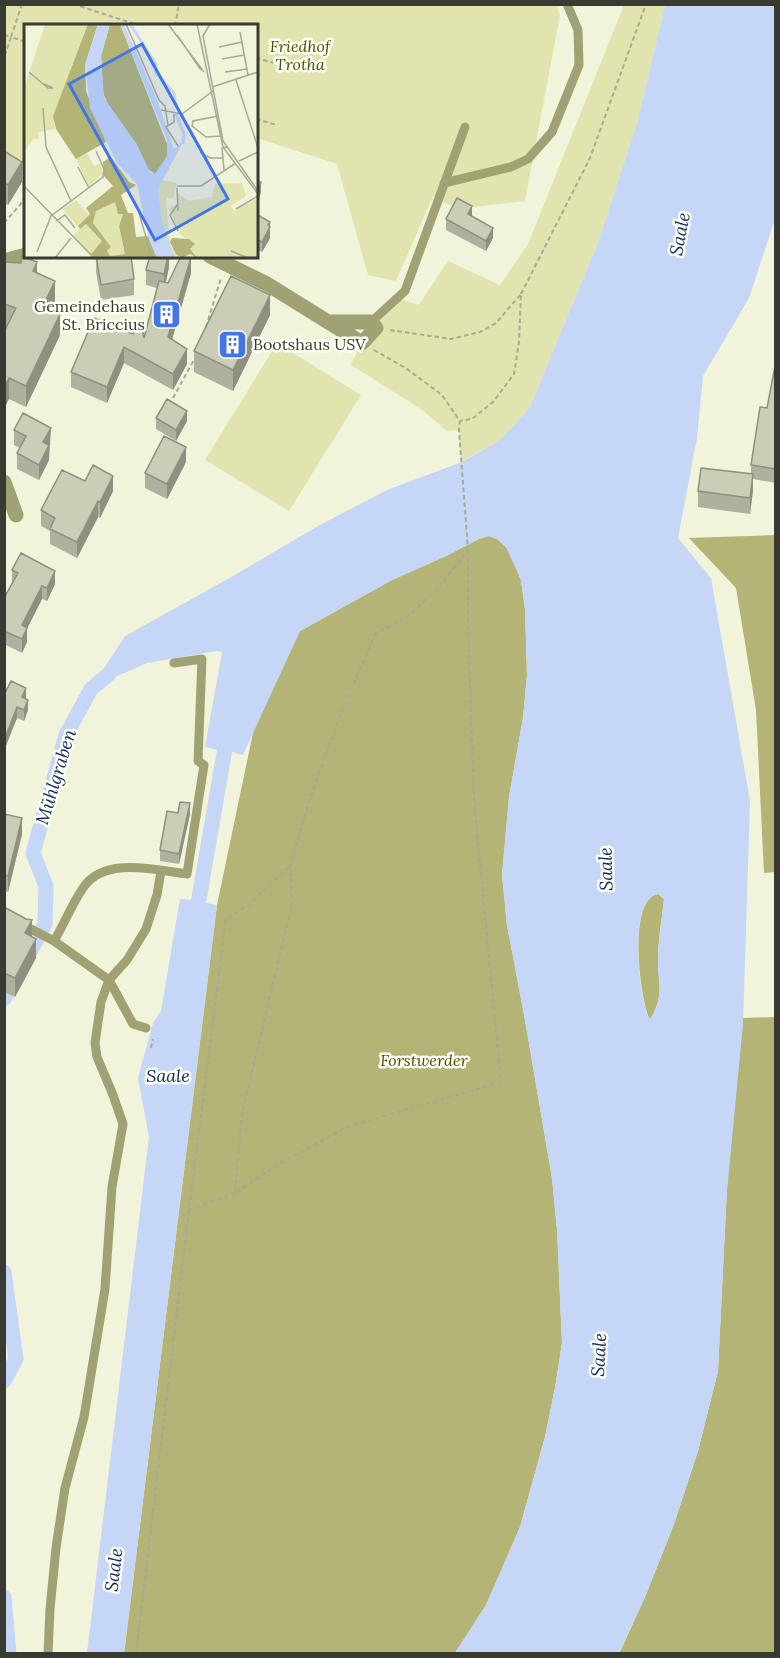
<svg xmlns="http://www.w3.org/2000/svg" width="780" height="1658" font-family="Lora,serif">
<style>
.green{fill:#e2e4af}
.forest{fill:#b3b476}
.water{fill:#c5d6f7;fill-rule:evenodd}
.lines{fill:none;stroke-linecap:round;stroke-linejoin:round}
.canal{stroke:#c5d6f7;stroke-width:15}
.path{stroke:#a8a997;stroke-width:2;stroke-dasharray:4.5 3;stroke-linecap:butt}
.service{stroke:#a1a274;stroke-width:9}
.minor{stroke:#a1a274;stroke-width:15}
.wall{fill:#afb09d}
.shaded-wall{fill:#8f907f}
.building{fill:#cccdb6;stroke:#8f907f;stroke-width:1.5}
.labels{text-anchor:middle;stroke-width:5;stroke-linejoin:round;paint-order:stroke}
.park-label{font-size:16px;font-style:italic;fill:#4d4d00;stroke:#fefff5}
.poi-label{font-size:16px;fill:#393a31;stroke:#fefff5;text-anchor:end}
.water-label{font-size:18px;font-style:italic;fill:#102a68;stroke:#fefff5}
.inset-river{fill:none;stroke:#c5d6f7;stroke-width:3}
.inset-road{fill:none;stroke:#a7a997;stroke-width:1.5}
.view{fill:#4275e6;fill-opacity:0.15;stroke:#4275e6;stroke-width:3}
.inset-edge{fill:none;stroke:#393a31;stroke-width:3}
</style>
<rect width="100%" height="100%" fill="#f1f3db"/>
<path class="green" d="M4 5H556L560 15 525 201 457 209 433 196 396 281 368 275 337 164 257 138 256 26H26L25 172 5 159Z
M624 5H665L638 120 599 240 530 407 515 424 497 442 461 462 459 430 447 431 421 409 351 365 371 322 397 298 419 305 448 261 500 285 528 244Z
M277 343 361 395 289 511 205 460Z"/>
<path class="forest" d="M775 535 776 872 764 873 756 710 736 588 689 538Z
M489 536 497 539 506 547 513 560 521 580 525 609 527 675 523 718 509 797 502 875 507 925 525 1020 552 1178 557 1229 562 1343 555 1388 545 1437 520 1527 486 1605 455 1653 124 1654 217 905 254 728 300 631 392 580 446 556 479 539Z
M658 894 664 899C662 919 658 939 658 959 658 985 665 993 651 1018H649C640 998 627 899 658 894Z
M775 1017V1653L619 1654 645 1597 674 1524 698 1451 718 1371 727 1186 743 1018Z"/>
<path class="water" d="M665 5H776L775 219 749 298 703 376 697 438 678 538 711 578 750 801 743 1024 727 1191 718 1371 698 1451 673 1527 645 1597 619 1653H455L486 1605 520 1527 545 1437 555 1388 562 1343 557 1229 552 1178 525 1020 507 925 502 875 509 797 523 718 527 675 525 609 521 580 506 547 497 539 489 536 479 539 446 556 392 580 300 631 243 755 232 752 206 903 217 905 124 1653H87L149 1137 138 1078 153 1023 161 1011 180 899 191 900 217 750 205 747 222 652 217 651 147 663 92 687 125 636 233 576 318 526 387 490 462 462 497 442 515 424 530 407 599 240 638 120ZM658 894 664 899C662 919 659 937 658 957 657 983 665 992 651 1018H649C639 998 627 899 658 894Z"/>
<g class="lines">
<path class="canal" d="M29 954 45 924 46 886 33 853 66 735 91 689 109 674
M4 999 7 993
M4 1272 16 1359 4 1381
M4 1597 9 1654"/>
<path class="path" d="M22 4 11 37 26 42
M73 4 141 26
M175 26 179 4
M4 35 11 37 4 58
M256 58 292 68 307 70 312 47
M256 119 277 125
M4 223 20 205 26 195
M521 294 590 158 646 4
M206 327 221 278
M390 330 451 339 480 332 496 323 521 294 519 342 514 374 493 402 472 419 460 421
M374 350 407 369 442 395 460 421 459 430 468 550
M173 398 195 358
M468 550V623L474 801 501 1082 347 1127 279 1164 235 1193 242 1114 292 904 290 866 311 796 342 710 376 633 405 619 436 591Z
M151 1048 153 1039
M189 1210 235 1193
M136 1654 189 1210 226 919 248 905 290 866"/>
<path class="service" d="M444 183 511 167 528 159 552 132 579 65 578 30 567 4
M371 322 405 291 465 127
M31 929 54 941 109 980 133 1024 146 1028
M54 941C64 924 72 904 83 888 104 856 155 870 187 874L204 765 198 761 202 659 174 663
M48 1654 50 1609 56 1548 65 1488 84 1417 105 1289 112 1187 123 1124 113 1095 97 1057 95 1043 101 1002 109 980 127 960 146 929 157 895 161 871"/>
<path class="minor" d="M210 256 267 284 362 343 376 328 371 322H328
M4 261 26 255
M4 482 16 515"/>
</g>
<path class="wall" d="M4 151 22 182 8 205 4 203Z
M256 214 270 226V238L262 252 256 249Z
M472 216 493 238 486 251 446 230V219Z
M96 256 134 279V295L101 300 96 272Z
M169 256V267L166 282 168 283 191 273 172 340 187 364 173 390 124 363 107 403 71 387V372L133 334 144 338 157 288 146 285V270Z
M4 262 37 272 55 301 51 310 60 335 26 407 9 399 8 326 4 324Z
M270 315 233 391 194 372V351Z
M776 361V483L753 479V490L750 514 698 507V491L751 474V465L767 408Z
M156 418 187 421 176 441 156 429Z
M14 430 51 444 49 446V460L39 480 17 469V453L20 448 14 445Z
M186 462 167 499 145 488V473Z
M85 481 113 491 100 518 98 517 77 558 50 544V531L41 526V510Z
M12 570 55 584 47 601 42 599 27 628V642L22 653 4 644V598L12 583Z
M4 695 26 698 28 710 24 721 17 718 5 748Z
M178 813 190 814 179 864 160 861V850Z
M4 814 22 834 8 892 4 891Z
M4 907 32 937 36 958 15 997 4 992Z"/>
<path class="shaded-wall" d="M22 162V182L8 205V185Z
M261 182V192L256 210V200Z
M472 206V217L468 214Z
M270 222V238L262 252V242Z
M493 228V238L486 251V241Z
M168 256H169V267L164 290V274Z
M191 257V273L168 353V337Z
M37 262V283L33 271Z
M55 281V301L43 327V306Z
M270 295V315L233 391V370Z
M60 314V335L26 407V386Z
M124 347V363L107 403V387Z
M187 349V364L173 390V374Z
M9 378V399L4 409V388Z
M187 411V421L176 441V430Z
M51 428 49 460 39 480V465L43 442Z
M186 447V462L167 499V484Z
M753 474V490L750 514V498Z
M113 476V491L100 518V502Z
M98 501V517L77 558V542Z
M55 571V584L47 601V588Z
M42 586V599L22 639V625Z
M27 628V642L22 653V639Z
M26 688V698L22 708V697Z
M28 700V710L24 721V710Z
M17 707V718L5 748V738Z
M190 803V814L179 864V854Z
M22 818V834L8 892V876Z
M32 920V938L25 933Z
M36 939V958L15 997V978Z"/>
<path class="building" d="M4 151 22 162 8 185 4 182Z
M256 181 261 182 256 200Z
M457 198 472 206 468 214 493 228 486 241 446 219Z
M256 214 270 222 268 225 270 227 262 242 256 239Z
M22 256 37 262 33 271 55 281 43 306 60 314 26 386 9 378 4 388V332L16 308 4 304V262L21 263Z
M96 256H131L134 279 101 285Z
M150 256H168L164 274 146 270Z
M181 256 191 257 168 337 187 349 173 374 124 347 107 387 71 372 94 318 133 334 141 321 144 338 159 281 168 283Z
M231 276 270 295 233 370 194 351Z
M776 361V469L751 465 760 407 767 408Z
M167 399 187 411 176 430 156 418Z
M23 413 51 428 43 442 49 445 39 465 17 453 26 436 14 430Z
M164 436 186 447 167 484 145 473Z
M93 465 113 476 100 502 98 501 77 542 50 529 55 518 41 510 62 470 85 481Z
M701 468 753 474 750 498 698 491Z
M21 553 55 571 47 588 42 586 22 625 27 628 22 639 4 631V598L18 573 12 570Z
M11 681 26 688 22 697 28 700 24 710 17 707 5 738 4 695Z
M180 802 190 803 179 854 160 850 167 811 178 813Z
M4 814 22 818 8 876 4 875Z
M4 907 26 919 32 920 25 933 36 939 15 978 4 973Z"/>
<defs>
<symbol id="building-square" viewBox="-11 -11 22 22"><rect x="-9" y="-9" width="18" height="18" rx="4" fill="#4275e6" stroke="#fefff5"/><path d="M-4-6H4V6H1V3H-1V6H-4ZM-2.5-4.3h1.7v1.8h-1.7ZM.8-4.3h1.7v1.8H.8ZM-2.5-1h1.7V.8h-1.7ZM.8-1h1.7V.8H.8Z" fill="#fff"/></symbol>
</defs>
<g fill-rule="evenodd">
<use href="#building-square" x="150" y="298" width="33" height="33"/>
<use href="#building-square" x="216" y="328" width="33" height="33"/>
</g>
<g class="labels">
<g class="park-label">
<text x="300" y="52">Friedhof<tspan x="300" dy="18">Trotha</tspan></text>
<text x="424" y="1066">Forstwerder</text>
</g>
<g class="poi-label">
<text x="145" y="312">Gemeindehaus<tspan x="145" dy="18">St. Briccius</tspan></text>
<text x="253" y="350" text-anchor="start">Bootshaus USV</text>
</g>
<g class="water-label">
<text transform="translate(680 234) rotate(-79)" y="6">Saale</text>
<text transform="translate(56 777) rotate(-73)" y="6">Mühlgraben</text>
<text transform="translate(606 869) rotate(-91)" y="6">Saale</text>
<text x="168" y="1082">Saale</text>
<text transform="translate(599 1355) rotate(-87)" y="6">Saale</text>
<text transform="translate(114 1570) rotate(-83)" y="6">Saale</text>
</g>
</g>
<g transform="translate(24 24)">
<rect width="234" height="234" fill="#f1f3db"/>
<path d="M21 0H64L29 92 31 105 14 108 15 115H9L0 129V65ZM63 129 70 142 76 139 79 150 65 162 52 135ZM137 156 153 159 149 174H143L142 180 147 223 158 234H151L148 229 138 197 134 165ZM218 159 222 172 207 182 210 187 234 174V234H173L166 225 170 221 155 209 145 184 154 179 153 169 165 177 188 173 191 160ZM52 176 65 192 53 202 39 185ZM91 178 99 190 95 202 101 230 86 232 83 227 87 223 69 199 72 187ZM62 200 78 217 67 230 48 212Z" fill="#e2e4af"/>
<path d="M64 0H74L61 41 62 67 82 118 52 135 32 105 29 92ZM86 0H96L143 120 144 132 131 150 124 145 112 119 88 89 79 69 77 32ZM87 133 105 158 112 161 97 171 104 189H109L112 213 124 212 133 234H71L67 230 78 217 62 200 56 205 54 202 66 190 62 184 89 162 80 152 79 138ZM91 178 94 190H99L95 202 101 230 86 232 83 227 87 223 69 199 72 187ZM148 214 165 215 171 220 166 225 173 234 166 230 158 234 152 230 146 218Z" fill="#b3b476" fill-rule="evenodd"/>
<path d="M74 0H86L77 32 80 74 112 119 126 148 131 150 143 132V116L96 0H100L135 81 150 125 160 116 134 165 138 197 151 234H133L124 212 113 160 93 139 66 84 61 41Z" fill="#c5d6f7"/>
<path class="inset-river" d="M106 0 132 40V49L150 69 152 82M152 90 160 110 159 120"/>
<path class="inset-road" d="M102 0 135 76 141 82 144 102M144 0 180 48M173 0 199 123 234 170M186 0 179 12 199 117 234 167M216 8 224 51M153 11 177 46M195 23 218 18M198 35 220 31M5 48 24 64H29L20 60M201 48 223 45M212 56 234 124M188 63 234 48M19 84 22 123 47 177M137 86 158 90 189 67M150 90V98L142 103 154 122M194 92 169 97 168 102 182 113 197 112M176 128 186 134H199M215 137 234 128M54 143 65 164M200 146 198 124 203 123M0 162 70 234M153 162H177L212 139M153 164 154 187M153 181 146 191 154 207M212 185 234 172M115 189 128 234M32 197 41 191 51 204M207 227 224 234M13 228 27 192 79 153 80 145 72 127M31 234 47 214"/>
<path class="view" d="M118 20 204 175 131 216 45 60Z"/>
<rect width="234" height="234" class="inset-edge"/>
</g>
<rect width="780" height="1658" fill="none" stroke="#393a31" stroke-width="12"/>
</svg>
